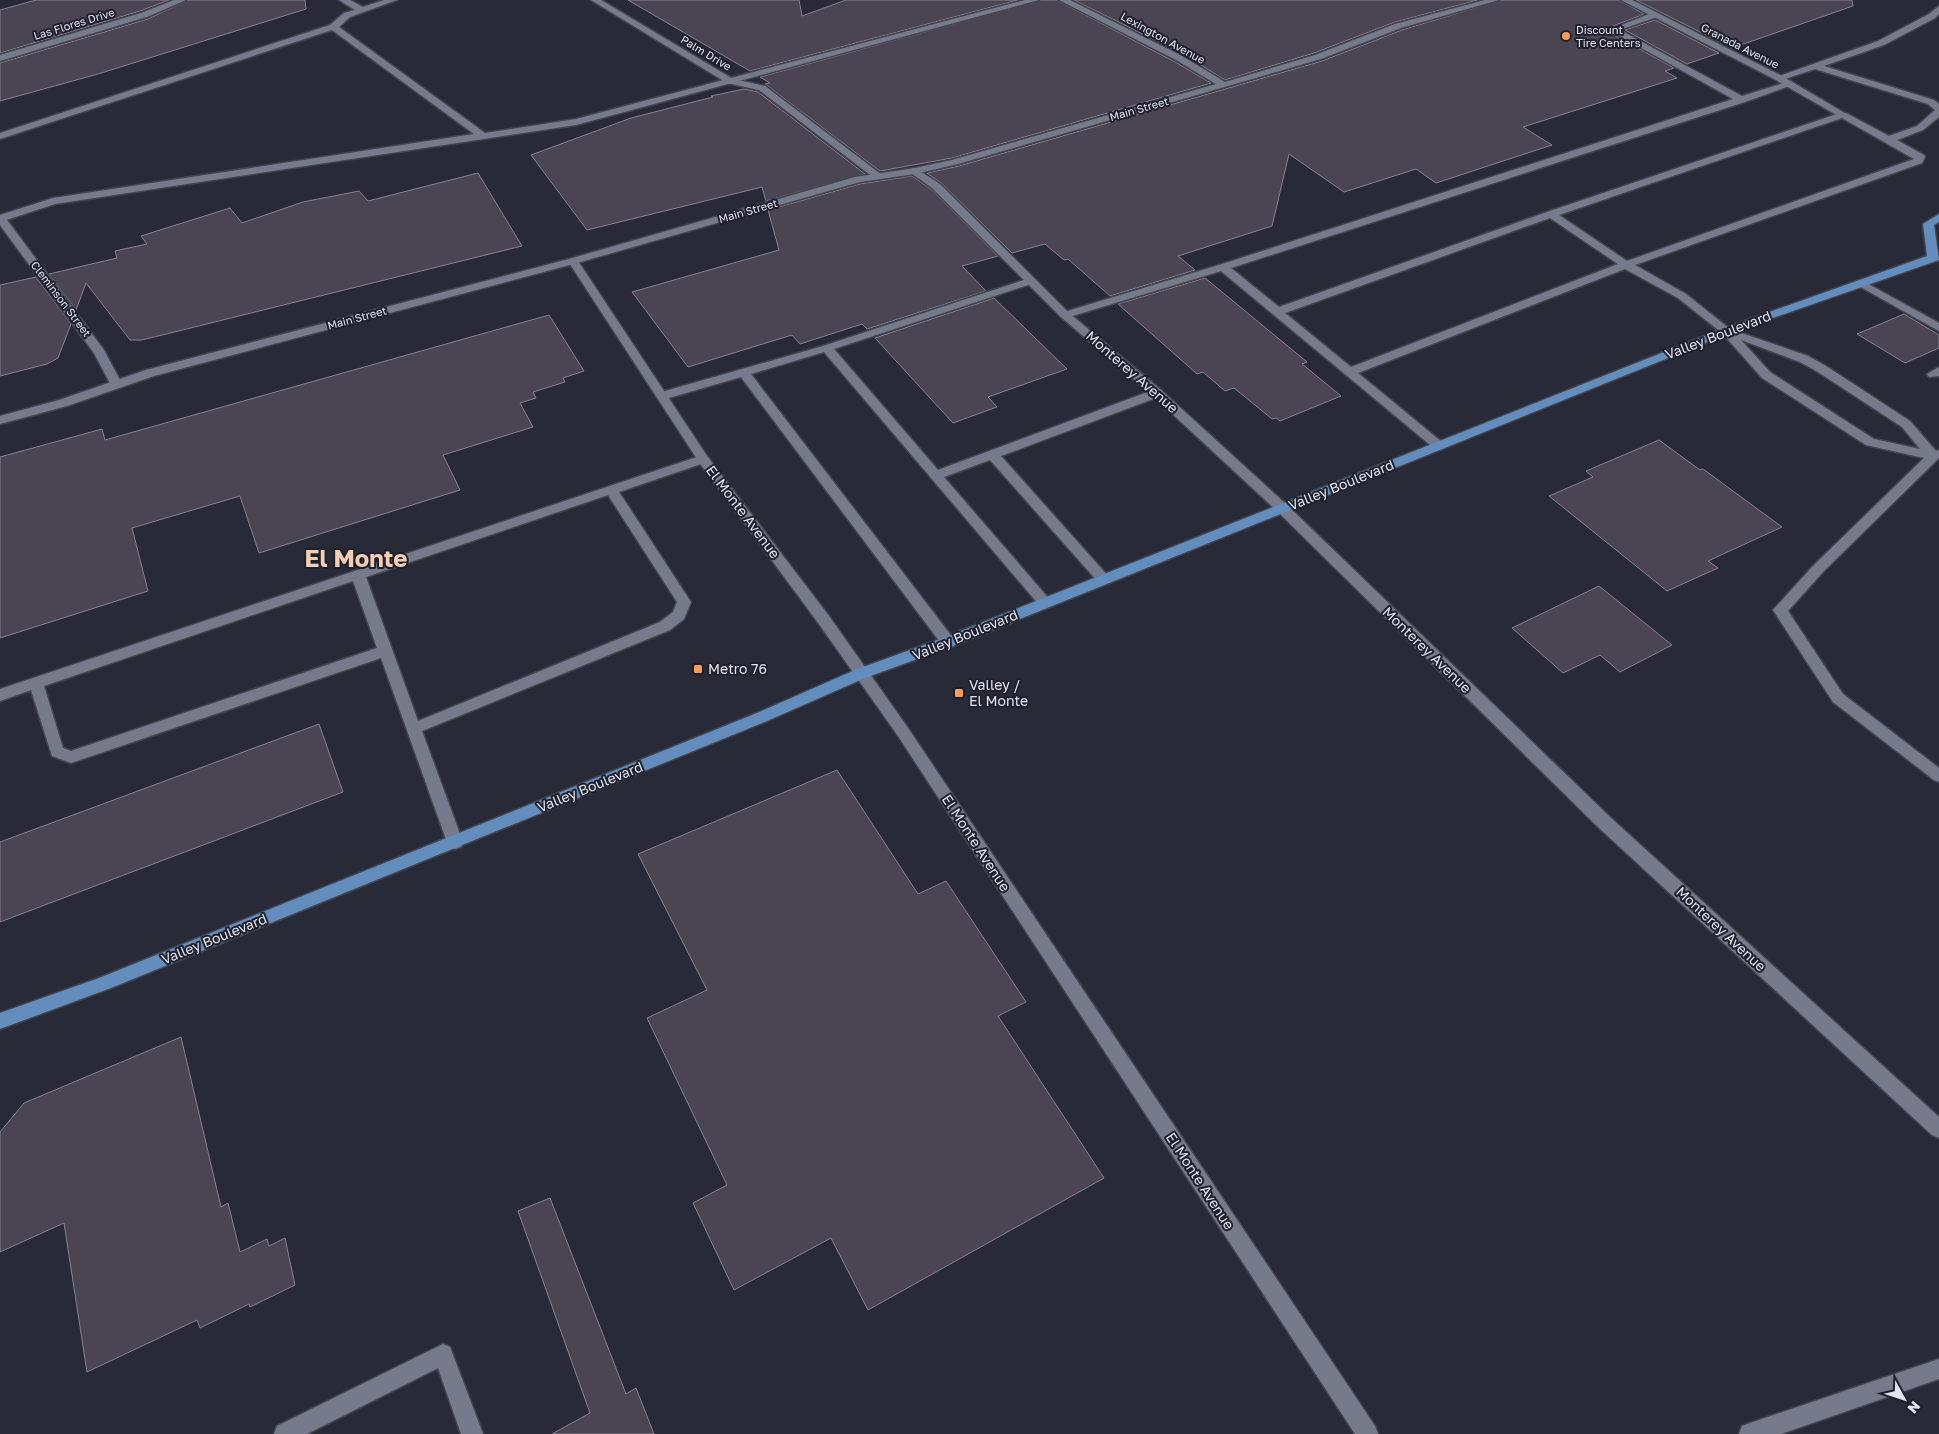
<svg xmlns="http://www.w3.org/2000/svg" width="1939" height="1434" font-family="'Golos Text',sans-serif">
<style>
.building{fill:#4b4553;stroke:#888191}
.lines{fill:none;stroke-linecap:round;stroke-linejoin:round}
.lane-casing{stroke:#434550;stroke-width:3}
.street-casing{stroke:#434550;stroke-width:3}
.secondary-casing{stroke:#434550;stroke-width:3}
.primary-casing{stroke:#434550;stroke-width:3}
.lane{fill:#777a8a;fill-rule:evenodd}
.street{fill:#777a8a;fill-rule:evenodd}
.secondary{fill:#777a8a;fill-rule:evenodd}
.primary{fill:#638dbc;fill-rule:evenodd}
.poi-dot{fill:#fd9d54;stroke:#1f202e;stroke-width:2}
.labels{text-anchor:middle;stroke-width:4;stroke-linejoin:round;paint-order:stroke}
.far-street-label{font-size:11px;fill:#e2e4ed;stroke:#1f202e}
.far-poi-label{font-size:11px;fill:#e2e4ed;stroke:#1f202e;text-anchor:start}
.street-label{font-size:14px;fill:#e2e4ed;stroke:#1f202e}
.poi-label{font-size:14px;fill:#e2e4ed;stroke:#1f202e;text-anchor:start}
.town-label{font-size:24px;font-weight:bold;fill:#f8ceb3;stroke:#1f202e}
</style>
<rect width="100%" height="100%" fill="#282a38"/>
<path class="building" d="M36 0H169L140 11 0 53V10Z
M188 0H305L306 9 98 74 0 101V63L148 19Z
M628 0H799L802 16 846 0H1018L750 71Z
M1041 0H1057L1175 62 1211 83 952 158 880 171 765 84 770 83 760 77Z
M1074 0H1478L1395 22 1314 53 1225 80 1183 54Z
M1501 0H1619L1644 14 1608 28 1607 31 1674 68 1665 71 1677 78 1523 127 1552 145 1436 183 1416 169 1344 192 1289 154 1272 226 1178 256 1195 270 1110 296 1068 259 1064 260 1045 244 1012 253 941 183 927 173 959 166 1322 61 1402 30Z
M1636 0H1852L1853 6 1732 48Z
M1655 20 1719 53 1687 64 1625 30Z
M744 89 758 92 865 174 766 201 762 187 587 230 531 155 631 118 713 97 711 96Z
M478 173 522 246 142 340H130L86 283 76 310 49 274 117 258 115 251 147 244 141 236 230 208 242 223 303 202 359 191 368 201Z
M912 176 931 189 998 256 962 266 986 291 867 329 862 324 800 344 792 335 688 367 632 292 779 250 768 210 860 184Z
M36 277 71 324 58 358 47 364 0 376V285Z
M1205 278 1307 362 1302 364 1341 396 1280 421 1276 418 1272 419 1234 388 1225 391 1203 372 1197 374 1118 304Z
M994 298 1067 369 988 397 997 407 953 423 875 338Z
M1904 314 1939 335V348L1905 363 1857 334Z
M549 315 584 371 563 378 565 382 533 392 536 398 520 403 533 427 443 455 460 490 259 553 240 496 132 528 148 591 0 638V457L102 429 105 440Z
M1659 440 1700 470 1703 469 1782 527 1708 561 1718 568 1667 591 1549 496 1593 477 1586 471Z
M1599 586 1672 645 1620 672 1600 655 1563 673 1512 628Z
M319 724 343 792 0 922V842Z
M837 770 918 894 946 881 1026 1002 998 1016 1104 1178 868 1310 831 1238 734 1290 693 1203 727 1185 647 1018 707 990 638 854Z
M181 1037 221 1207 228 1203 240 1252 267 1239 269 1246 285 1238 295 1285 250 1307 249 1304 200 1328 197 1320 87 1372 64 1223 0 1252V1132L24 1103Z
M550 1198 626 1394 636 1388 654 1434H552L590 1413 518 1211Z"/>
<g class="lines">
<defs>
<path id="lane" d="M339 0H350L363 7 384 0H397L350 17 339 27 485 133 576 119 1025 0H1039L576 125 55 204 0 222V215L53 198 474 134 332 30 0 139V133L330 25 344 13 355 10Z
M1939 6V14L1935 18 1884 45 1824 66 1934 100 1939 104V117L1923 130 1897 140 1924 155 1925 157 1922 163 1635 265 1686 294 1730 329 1808 356 1826 366 1910 421 1936 451 1939 450V458L1823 572 1788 611 1843 694 1939 768V782L1934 780 1833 702 1773 610 1813 566 1924 458 1866 445 1762 378 1722 333 1678 298 1625 269 1358 373 1443 443 1445 446 1443 449H1435L1221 271 1069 317H1061L1059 315 1061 313 1219 265 1733 99 1609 30 1654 12 1657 13V17L1620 30 1742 96 1790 81 1795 84 1745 102 1231 268 1279 307 1547 212 1840 113H1846L1889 136 1917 126 1935 110 1928 104 1815 69 1779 81 1774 78 1878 41 1929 14ZM1842 118 1914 159 1627 261 1559 215ZM1550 218 1618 264 1351 367 1285 313ZM1741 340 1800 362 1818 372 1902 427 1920 449 1874 439 1770 372Z
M1030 278 1034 279 1036 281 1034 283 834 349 938 470 1153 390H1161L1163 393 1161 396 1001 456 1109 577 1111 580 1109 583H1099L990 460 944 477 1050 600 1052 603 1050 606H1040L824 352 751 374 953 638 955 642 953 646 948 647 943 646 741 377 662 400 656 396 658 393 823 346Z
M1861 280 1939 323V331L1857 285 1855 283 1857 281Z
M1939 367V376L1929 377 1927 374Z
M703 455 709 459 707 462 619 492 691 602 684 619 670 630 422 731 463 842 461 847 455 849 449 847 447 842 381 658 71 763 52 756 31 690 0 701V689ZM608 495 677 602 673 612 660 622 418 721 366 577ZM353 581 377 648 71 751 63 748 44 686Z
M443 1344 450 1347 483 1434H461L438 1368 307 1434H274L277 1426Z"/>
<path id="street" d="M174 0H186L147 17 0 61V55L141 13Z
M591 0H601L733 79 765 86 882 175 881 177H873L759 90 727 83Z
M1621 0H1632L1782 76 1848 115 1846 117H1840L1776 80Z
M915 168 940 184 1069 313 1161 390 1287 505 1610 817 1939 1117V1138L1932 1135 1598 827 1277 511 1153 396 1061 317 932 188 911 173V169Z
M0 215 4 216 104 350 122 384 120 387H112L94 353 0 225Z
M573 258 578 261 707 456 829 616 908 728 1375 1426 1378 1434H1355L898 736 819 624 699 462 568 261Z
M1939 1359V1379L1781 1434H1739L1742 1426 1750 1423Z"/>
<path id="secondary" d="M1059 0H1070L1182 56 1225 82 1315 55 1395 24 1485 0H1499L1401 28 1321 59 958 164 915 174 860 182 577 263 154 376 67 406 0 424V416L59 400 146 370 569 259 855 177 915 168 952 160 1216 84 1176 60Z"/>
<path id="primary" d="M1939 214V222L1934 225 1939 260 1730 333 953 646 865 678 767 721 111 988 0 1029V1013L99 978 757 713 855 670 943 638 1722 329 1927 256 1923 224Z"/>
</defs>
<use href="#lane" class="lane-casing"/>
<use href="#street" class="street-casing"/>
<use href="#secondary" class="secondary-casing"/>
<use href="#primary" class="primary-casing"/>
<use href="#lane" class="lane"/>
<use href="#street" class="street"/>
<use href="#secondary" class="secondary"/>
<use href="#primary" class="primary"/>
</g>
<g class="poi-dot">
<circle cx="1566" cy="36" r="5"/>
<rect x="693" y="664" width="10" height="10" rx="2.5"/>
<rect x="954" y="688" width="10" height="10" rx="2.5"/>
</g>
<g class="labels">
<g class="far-street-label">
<text transform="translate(74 24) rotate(-17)" y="4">Las Flores Drive</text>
<text transform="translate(1163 38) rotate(29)" y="4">Lexington Avenue</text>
<text transform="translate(1740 46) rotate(27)" y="4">Granada Avenue</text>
<text transform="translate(706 53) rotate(31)" y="4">Palm Drive</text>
<text transform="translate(1139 109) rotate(-16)" y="4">Main Street</text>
<text transform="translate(748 211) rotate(-16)" y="4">Main Street</text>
<text transform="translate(61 299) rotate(53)" y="4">Cleminson Street</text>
<text transform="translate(357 318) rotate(-15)" y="4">Main Street</text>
</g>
<g class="far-poi-label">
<text x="1576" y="34">Discount<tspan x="1576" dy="13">Tire Centers</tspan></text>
</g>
<g class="street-label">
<text transform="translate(1718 335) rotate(-21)" y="5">Valley Boulevard</text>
<text transform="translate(1132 372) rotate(41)" y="5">Monterey Avenue</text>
<text transform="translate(1341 485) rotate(-22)" y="5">Valley Boulevard</text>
<text transform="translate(743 512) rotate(53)" y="5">El Monte Avenue</text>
<text transform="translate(965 635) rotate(-22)" y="5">Valley Boulevard</text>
<text transform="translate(1427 650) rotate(44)" y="5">Monterey Avenue</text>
<text transform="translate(590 787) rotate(-22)" y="5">Valley Boulevard</text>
<text transform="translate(976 843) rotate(57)" y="5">El Monte Avenue</text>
<text transform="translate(1721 929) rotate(43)" y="5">Monterey Avenue</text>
<text transform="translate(214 939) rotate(-22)" y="5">Valley Boulevard</text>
<text transform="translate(1200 1181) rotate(57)" y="5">El Monte Avenue</text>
</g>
<g class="poi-label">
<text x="708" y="674">Metro 76</text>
<text x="969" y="690">Valley /<tspan x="969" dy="16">El Monte</tspan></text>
</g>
<g class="town-label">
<text x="356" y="567">El Monte</text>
</g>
</g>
<g transform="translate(1904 1399) rotate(130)" stroke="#1f202e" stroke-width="4" paint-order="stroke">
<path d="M0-4L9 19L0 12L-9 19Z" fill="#e2e4ed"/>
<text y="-8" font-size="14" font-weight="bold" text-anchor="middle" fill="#e2e4ed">N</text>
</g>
</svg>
